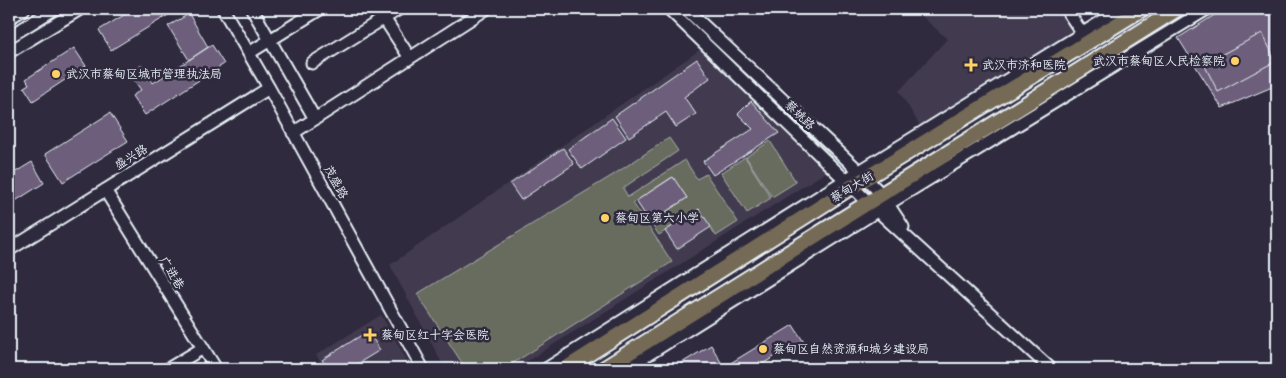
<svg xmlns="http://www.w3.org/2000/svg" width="1286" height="378" font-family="Mali,'LXGW WenKai TC',sans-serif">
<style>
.built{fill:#423a50}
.green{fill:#676c5e;stroke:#a8aeab}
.building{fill:#6d5f7b;stroke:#e8f1f8}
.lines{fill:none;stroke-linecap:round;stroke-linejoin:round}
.minor-casing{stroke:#e8f1f8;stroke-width:15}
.major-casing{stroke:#e8f1f8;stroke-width:18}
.minor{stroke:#2f2a3d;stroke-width:11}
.major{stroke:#756a55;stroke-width:14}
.poi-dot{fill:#ffd166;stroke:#2f2a3d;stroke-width:2}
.labels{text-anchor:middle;stroke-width:5;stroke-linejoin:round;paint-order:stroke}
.poi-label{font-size:12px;fill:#e8f1f8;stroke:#2f2a3d;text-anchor:start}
.street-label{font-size:12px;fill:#e8f1f8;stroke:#2f2a3d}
</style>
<rect width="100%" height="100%" fill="#2f2a3d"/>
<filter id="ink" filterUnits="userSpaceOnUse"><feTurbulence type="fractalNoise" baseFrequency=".02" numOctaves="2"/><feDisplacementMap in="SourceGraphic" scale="10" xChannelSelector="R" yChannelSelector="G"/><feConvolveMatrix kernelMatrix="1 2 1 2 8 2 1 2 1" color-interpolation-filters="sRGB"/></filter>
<g filter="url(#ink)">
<path class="built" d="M914 9H1060L1074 31 920 126 899 91 947 39Z
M701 49 826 172 515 369H445L390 265Z
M381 315 412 369H325L316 355Z"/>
<path class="green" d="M669 138 678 151 623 188 628 197 685 160 697 179 706 174 738 222 716 236 699 209 659 235 650 222 687 198 672 177 633 203 672 262 504 369H466L417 294 613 175Z
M770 141 796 182 772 197 746 157Z
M745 157 771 198 747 213 721 173Z"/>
<path class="building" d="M134 9H178L111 50 99 30Z
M1224 9H1274L1277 20V85L1222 108 1178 38Z
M189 14 208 47 189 60 168 26Z
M1262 33 1276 61 1218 92 1204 64Z
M212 45 224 64 145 115 132 96 141 90 129 73 142 65 153 83Z
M74 48 86 66 33 101 24 87 29 84 26 79Z
M697 59 710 78 684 97 696 114 676 127 666 112 629 137 615 116Z
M751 101 779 133 713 175 703 161 753 129 738 114Z
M110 113 128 141 63 182 45 154Z
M612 118 626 138 582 169 568 149Z
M563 148 574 164 521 200 510 184Z
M32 162 44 183 9 205V176Z
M673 177 687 198 650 222 636 201Z
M699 209 711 227 677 249 665 231Z
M793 325 805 344 793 351 791 347 754 369H725L724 367Z
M368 331 380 350 349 369H328L322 360Z
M711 345 725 369H672Z"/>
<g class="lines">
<defs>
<path id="minor" d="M223 9 269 88 423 369
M252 9 315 119
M669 9 868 202 1051 369
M686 9 859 171 882 195 903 227
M1066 9 1082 33
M390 14 384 18 410 58
M9 18 24 9
M9 37 54 9
M9 52 80 9
M249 53 320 9
M312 63 399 9
M293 133 486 9
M105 190 216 369
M9 250 269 88
M168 369 203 348
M546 369 847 179 1122 9
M625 369 888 204 1207 9"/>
<path id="major" d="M565 369 853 186 1142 9
M603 369 1177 9"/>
</defs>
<use href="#minor" class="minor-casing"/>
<use href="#major" class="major-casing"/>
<use href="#minor" class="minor"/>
<use href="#major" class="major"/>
</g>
</g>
<g class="poi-dot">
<circle cx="1235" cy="61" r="5"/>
<path d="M968.5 57.5h5v5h5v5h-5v5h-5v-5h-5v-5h5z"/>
<circle cx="56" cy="74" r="5"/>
<circle cx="605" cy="218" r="5"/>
<path d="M367.5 327.5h5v5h5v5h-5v5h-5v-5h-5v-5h5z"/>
<circle cx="763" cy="349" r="5"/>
</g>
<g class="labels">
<g class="poi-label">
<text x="1225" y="65" text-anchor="end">武汉市蔡甸区人民检察院</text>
<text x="982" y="69">武汉市济和医院</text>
<text x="66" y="78">武汉市蔡甸区城市管理执法局</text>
<text x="615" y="222">蔡甸区第六小学</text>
<text x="381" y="339">蔡甸区红十字会医院</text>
<text x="773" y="353">蔡甸区自然资源和城乡建设局</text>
</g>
<g class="street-label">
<text transform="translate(800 115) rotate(44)" y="4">蔡姚路</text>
<text transform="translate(131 157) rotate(-32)" y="4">盛兴路</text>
<text transform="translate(336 182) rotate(61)" y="4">茂盛路</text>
<text transform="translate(852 187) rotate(-31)" y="4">蔡甸大街</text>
<text transform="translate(172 273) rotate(58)" y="4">广进巷</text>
</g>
</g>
<rect width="1286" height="378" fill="none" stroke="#2f2a3d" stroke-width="30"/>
<rect x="15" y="15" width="1256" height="348" fill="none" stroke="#e8f1f8" stroke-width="2" filter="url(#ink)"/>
</svg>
